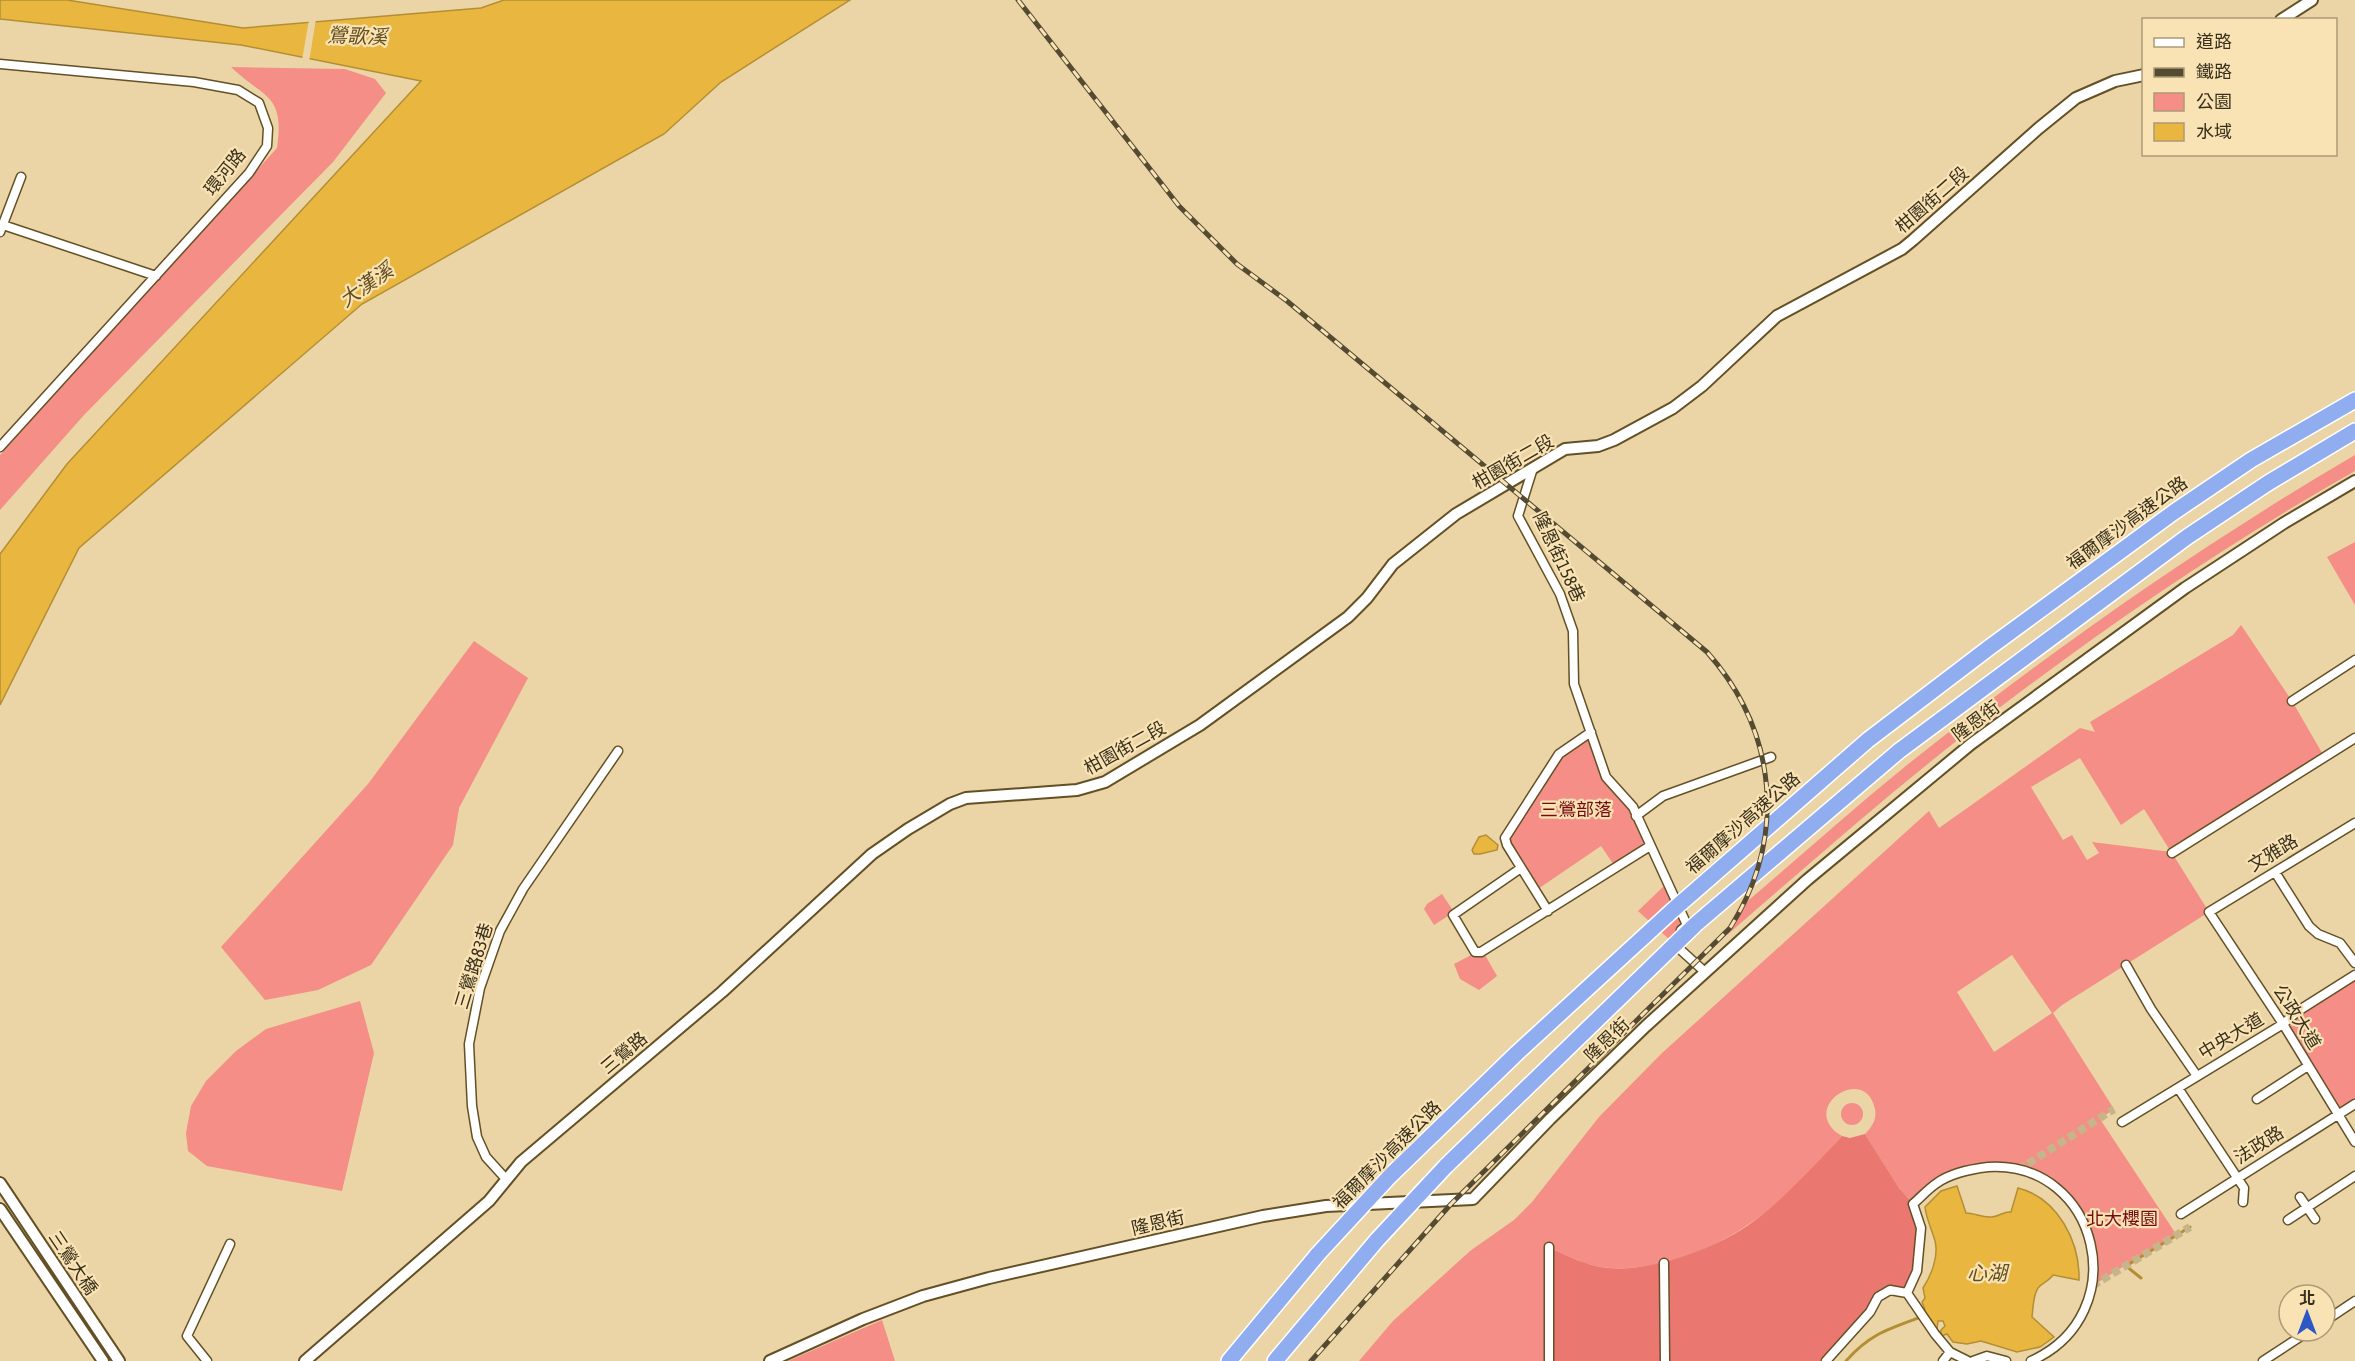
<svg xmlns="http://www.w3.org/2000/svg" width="2355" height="1361" font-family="'Asap Condensed','Noto Sans TC',sans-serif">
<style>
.green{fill:#f48e86;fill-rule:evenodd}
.forest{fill:#ea7770}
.water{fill:#e9b73f;stroke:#b48e35;stroke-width:1.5}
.pier{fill:#ebd5a6}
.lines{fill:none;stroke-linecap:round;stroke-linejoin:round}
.stream{stroke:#b48e35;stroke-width:3}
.street-tunnel{stroke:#c7b48b;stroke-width:8;stroke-dasharray:8 4;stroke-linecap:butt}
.street-casing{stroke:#635025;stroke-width:11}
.secondary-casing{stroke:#635025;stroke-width:14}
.highway-casing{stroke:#fff;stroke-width:18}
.street{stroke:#fff;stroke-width:8}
.secondary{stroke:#fff;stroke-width:10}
.highway{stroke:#90aeef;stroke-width:15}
.rail-casing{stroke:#554b33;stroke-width:5}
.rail{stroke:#f9e2b3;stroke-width:3;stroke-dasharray:9;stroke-linecap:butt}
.highway-bridge-casing{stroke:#fff;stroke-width:18;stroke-linecap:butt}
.highway-bridge{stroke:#90aeef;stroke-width:15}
.labels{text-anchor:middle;stroke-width:4.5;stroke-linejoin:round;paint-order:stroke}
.street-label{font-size:18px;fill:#38301d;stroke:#f9e2b3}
.park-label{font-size:18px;fill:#760a12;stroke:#f9e2b3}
.water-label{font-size:20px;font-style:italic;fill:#624e1f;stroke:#f9e2b3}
</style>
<rect width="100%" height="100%" fill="#ebd5a6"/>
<path class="green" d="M231 67 345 69 375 79 386 93 333 162 84 415 0 510V455L277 148C285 93 264 99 231 67Z
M2355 455V471C2231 541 2112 622 1999 708 1905 779 1816 858 1727 935L1737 910C1794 862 1849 812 1907 765 2049 652 2198 547 2355 455Z
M2355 542V605L2327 557Z
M2241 625 2292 701 2325 758 2172 853 2209 912 2062 1005 2053 1013 2114 1109 2100 1119 2176 1234 2092 1286 2094 1262 2080 1215 2058 1189 2034 1175 1970 1169 1938 1182 1913 1204 1899 1188 1865 1134C1872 1127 1877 1119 1875 1109 1865 1062 1796 1109 1842 1136 1815 1164 1785 1199 1752 1222 1712 1250 1659 1271 1610 1268 1588 1267 1568 1256 1549 1247V1361H1359L1393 1321 1470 1251 1514 1220 1532 1202 1599 1117 1661 1054 1929 811 1939 828 2080 728 2095 732 2090 722 2233 635ZM2080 758 2121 825 2144 809 2171 852 2092 842 2099 853 2087 860 2072 835 2063 840 2031 787ZM2012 955 2052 1013 1994 1052 1957 992Z
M474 641 528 678 459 808 453 845 371 965 318 990 265 1000 221 947 368 784Z
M1591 732 1606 777 1633 807 1650 846 1616 868 1601 846 1535 891 1505 838 1559 754Z
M1667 883 1687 925 1670 940 1638 911Z
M1442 894 1454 912 1434 925 1424 909 1427 904Z
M1473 954 1485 955 1497 976 1479 990 1460 979 1454 964Z
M2355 975V1104L2338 1115 2283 1024Z
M360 1001 374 1053 342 1191 207 1166 188 1151 186 1133 191 1106 206 1081 236 1051 266 1029Z
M1841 1114a11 11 0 1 1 22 0a11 11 0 1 1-22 0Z
M882 1320 895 1361H788Z"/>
<path class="forest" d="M1865 1134 1899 1188 1913 1204 1921 1228 1917 1271 1907 1293 1890 1290 1878 1297 1826 1361H1549V1247C1567 1256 1587 1266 1608 1268 1653 1272 1718 1248 1754 1221 1786 1197 1814 1165 1842 1136L1850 1138Z"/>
<path class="water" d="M0 0H67L243 28 481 8 504 0H850L721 82 664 134 362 304 79 548 0 705V554L67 464 421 81 241 45 0 19Z
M1486 835 1498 845 1497 850 1480 854H1474L1472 850 1479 837Z
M1957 1186 1966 1213C1975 1213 1982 1218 1992 1217 2000 1216 2004 1211 2011 1212L2018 1188C2058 1198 2080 1242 2079 1280L2053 1275C2049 1281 2042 1283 2038 1288 2033 1295 2033 1309 2032 1317L2054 1337 2040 1347 2017 1352 1981 1341 1967 1344 1953 1342 1947 1334 1941 1336V1330L1945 1326 1943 1321H1938L1937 1329 1926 1316H1923L1925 1310 1922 1302 1925 1298 1923 1288C1931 1276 1939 1256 1935 1241 1932 1230 1926 1218 1925 1207L1941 1191Z"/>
<path class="pier" d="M316 19 309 62 302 60 309 20Z"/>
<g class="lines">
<path class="stream" d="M2141 1278 2126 1266 2190 1227
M1846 1361C1870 1334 1888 1329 1921 1317"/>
<path class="street-tunnel" d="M2018 1170 2114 1109
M2092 1286 2190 1227"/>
<defs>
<path id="street" d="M0 64 194 82 238 90 259 103 268 128 267 146 249 173 0 447
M3 225 156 276
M0 232 21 177
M1533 468 1518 516 1560 594 1573 631 1574 684 1606 777 1633 807 1687 925 1681 930
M2292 701 2355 660
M1636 816 1663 796 1771 757
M2355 823 2209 912 2283 1024 2355 1142
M2172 853 2355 738
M1521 868 1453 915 1475 952H1481L1650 846
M2275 872 2309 926 2318 934 2340 943 2355 963
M1548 911 1507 845 1505 838 1559 754 1591 732
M1673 943 1705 972
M2126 965 2151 1009 2197 1076
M2178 1088 2244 1188 2243 1202
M2257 1099 2308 1066
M2122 1122 2283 1024 2298 1011 2355 975
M506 1179 486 1157 477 1137 472 1106 469 1044 480 988 500 931 523 889 618 751
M2300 1197 2315 1219
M2181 1214 2355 1104
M2288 1220 2355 1176
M1549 1247V1361
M1664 1263 1665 1361
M1907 1293 1917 1271 1921 1228 1913 1204C1921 1197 1928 1189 1937 1183 1951 1173 1971 1169 1988 1167 2099 1160 2136 1314 2031 1361
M1907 1293 1935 1334 1950 1352 1968 1361
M2325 1321 2355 1301
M207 1361 187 1336 230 1244
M1826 1361 1870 1312 1878 1297 1890 1290 1907 1293
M1943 1361 1950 1352
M1973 1361 1987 1356 2006 1361
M2263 1361 2309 1331"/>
<path id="secondary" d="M2281 20 2312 0
M0 1183 119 1361
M0 1209 103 1361
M305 1361 489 1201 521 1162 722 992 872 854 908 829 950 804 966 798 1077 790 1105 782 1200 725 1348 617 1367 598 1393 564 1456 514 1565 449 1598 446 1614 440 1673 408 1702 386 1777 316 1902 249 1913 240 2039 128 2076 98 2115 81 2144 75
M770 1361 863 1319 923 1296 989 1278 1263 1216 1326 1206 1473 1199 1550 1119 1646 1026 1807 880 1971 744 2185 588 2284 523 2355 481"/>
<path id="highway" d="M1446 1166 1696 924 1899 751 2187 537 2268 483 2355 431
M1390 1176 1517 1053 1673 910 1868 740 1990 647 2174 512 2251 460 2355 400
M1229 1361 1318 1254
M1275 1361 1377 1240"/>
</defs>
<use href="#street" class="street-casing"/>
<use href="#secondary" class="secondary-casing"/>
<use href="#highway" class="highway-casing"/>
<use href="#street" class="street"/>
<use href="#secondary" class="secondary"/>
<use href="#highway" class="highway"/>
<defs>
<path id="rail" d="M1018 0 1179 206 1237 264 1287 301 1707 652C1778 732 1787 838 1730 928L1451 1204 1311 1361"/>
</defs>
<use href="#rail" class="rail-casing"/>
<use href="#rail" class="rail"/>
<defs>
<path id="highway-bridge" d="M1377 1240 1446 1166
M1318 1254 1390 1176"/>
</defs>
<use href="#highway-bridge" class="highway-bridge-casing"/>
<use href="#highway-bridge" class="highway-bridge"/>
</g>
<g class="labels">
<g class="street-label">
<text transform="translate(225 172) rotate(-51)" y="6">環河路</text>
<text transform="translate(1932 200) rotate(-41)" y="6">柑園街二段</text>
<text transform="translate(1513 462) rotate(-30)" y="6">柑園街二段</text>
<text transform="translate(2127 523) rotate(-36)" y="6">福爾摩沙高速公路</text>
<text transform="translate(1559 557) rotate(65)" y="6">隆恩街158巷</text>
<text transform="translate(1976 721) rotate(-37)" y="6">隆恩街</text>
<text transform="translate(1125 748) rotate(-29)" y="6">柑園街二段</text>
<text transform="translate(1743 823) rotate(-41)" y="6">福爾摩沙高速公路</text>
<text transform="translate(2273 853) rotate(-31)" y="6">文雅路</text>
<text transform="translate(474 966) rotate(-73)" y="6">三鶯路83巷</text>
<text transform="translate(2297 1017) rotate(58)" y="6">公政大道</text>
<text transform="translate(2231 1036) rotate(-31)" y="6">中央大道</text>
<text transform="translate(1607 1040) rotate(-44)" y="6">隆恩街</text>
<text transform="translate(624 1053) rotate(-40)" y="6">三鶯路</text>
<text transform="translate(2259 1145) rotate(-32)" y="6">法政路</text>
<text transform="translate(1387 1155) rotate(-45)" y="6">福爾摩沙高速公路</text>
<text transform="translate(1158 1223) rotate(-13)" y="6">隆恩街</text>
<text transform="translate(73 1263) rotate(56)" y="6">三鶯大橋</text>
</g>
<g class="park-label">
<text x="1576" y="816">三鶯部落</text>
<text x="2122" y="1225">北大櫻園</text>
</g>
<g class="water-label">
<text transform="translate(357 36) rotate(2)" y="7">鶯歌溪</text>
<text transform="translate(366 285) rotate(-35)" y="7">大漢溪</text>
<text x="1987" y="1280">心湖</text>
</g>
</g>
<rect x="2142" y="18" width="195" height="138" fill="#f9e2b3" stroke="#ac9b77" stroke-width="1.5"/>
<rect x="2154" y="38" width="30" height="9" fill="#ffffff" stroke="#ac9b77" stroke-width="1.5"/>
<text x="2196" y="48" font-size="18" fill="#38301d">道路</text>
<rect x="2154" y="68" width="30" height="9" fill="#554b33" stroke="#ac9b77" stroke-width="1.5"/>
<text x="2196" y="78" font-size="18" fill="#38301d">鐵路</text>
<rect x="2154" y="93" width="30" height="18" fill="#f48e86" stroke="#ac9b77" stroke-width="1.5"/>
<text x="2196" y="108" font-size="18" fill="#38301d">公園</text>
<rect x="2154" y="123" width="30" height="18" fill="#e9b73f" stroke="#ac9b77" stroke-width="1.5"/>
<text x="2196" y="138" font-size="18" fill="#38301d">水域</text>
<g transform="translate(2307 1313)"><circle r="28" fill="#f9e2b3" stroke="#ac9b77" stroke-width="1.5"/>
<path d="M0-4.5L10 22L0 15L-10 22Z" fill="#2e57c6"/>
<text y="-9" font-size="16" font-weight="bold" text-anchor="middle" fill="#38301d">北</text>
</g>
</svg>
